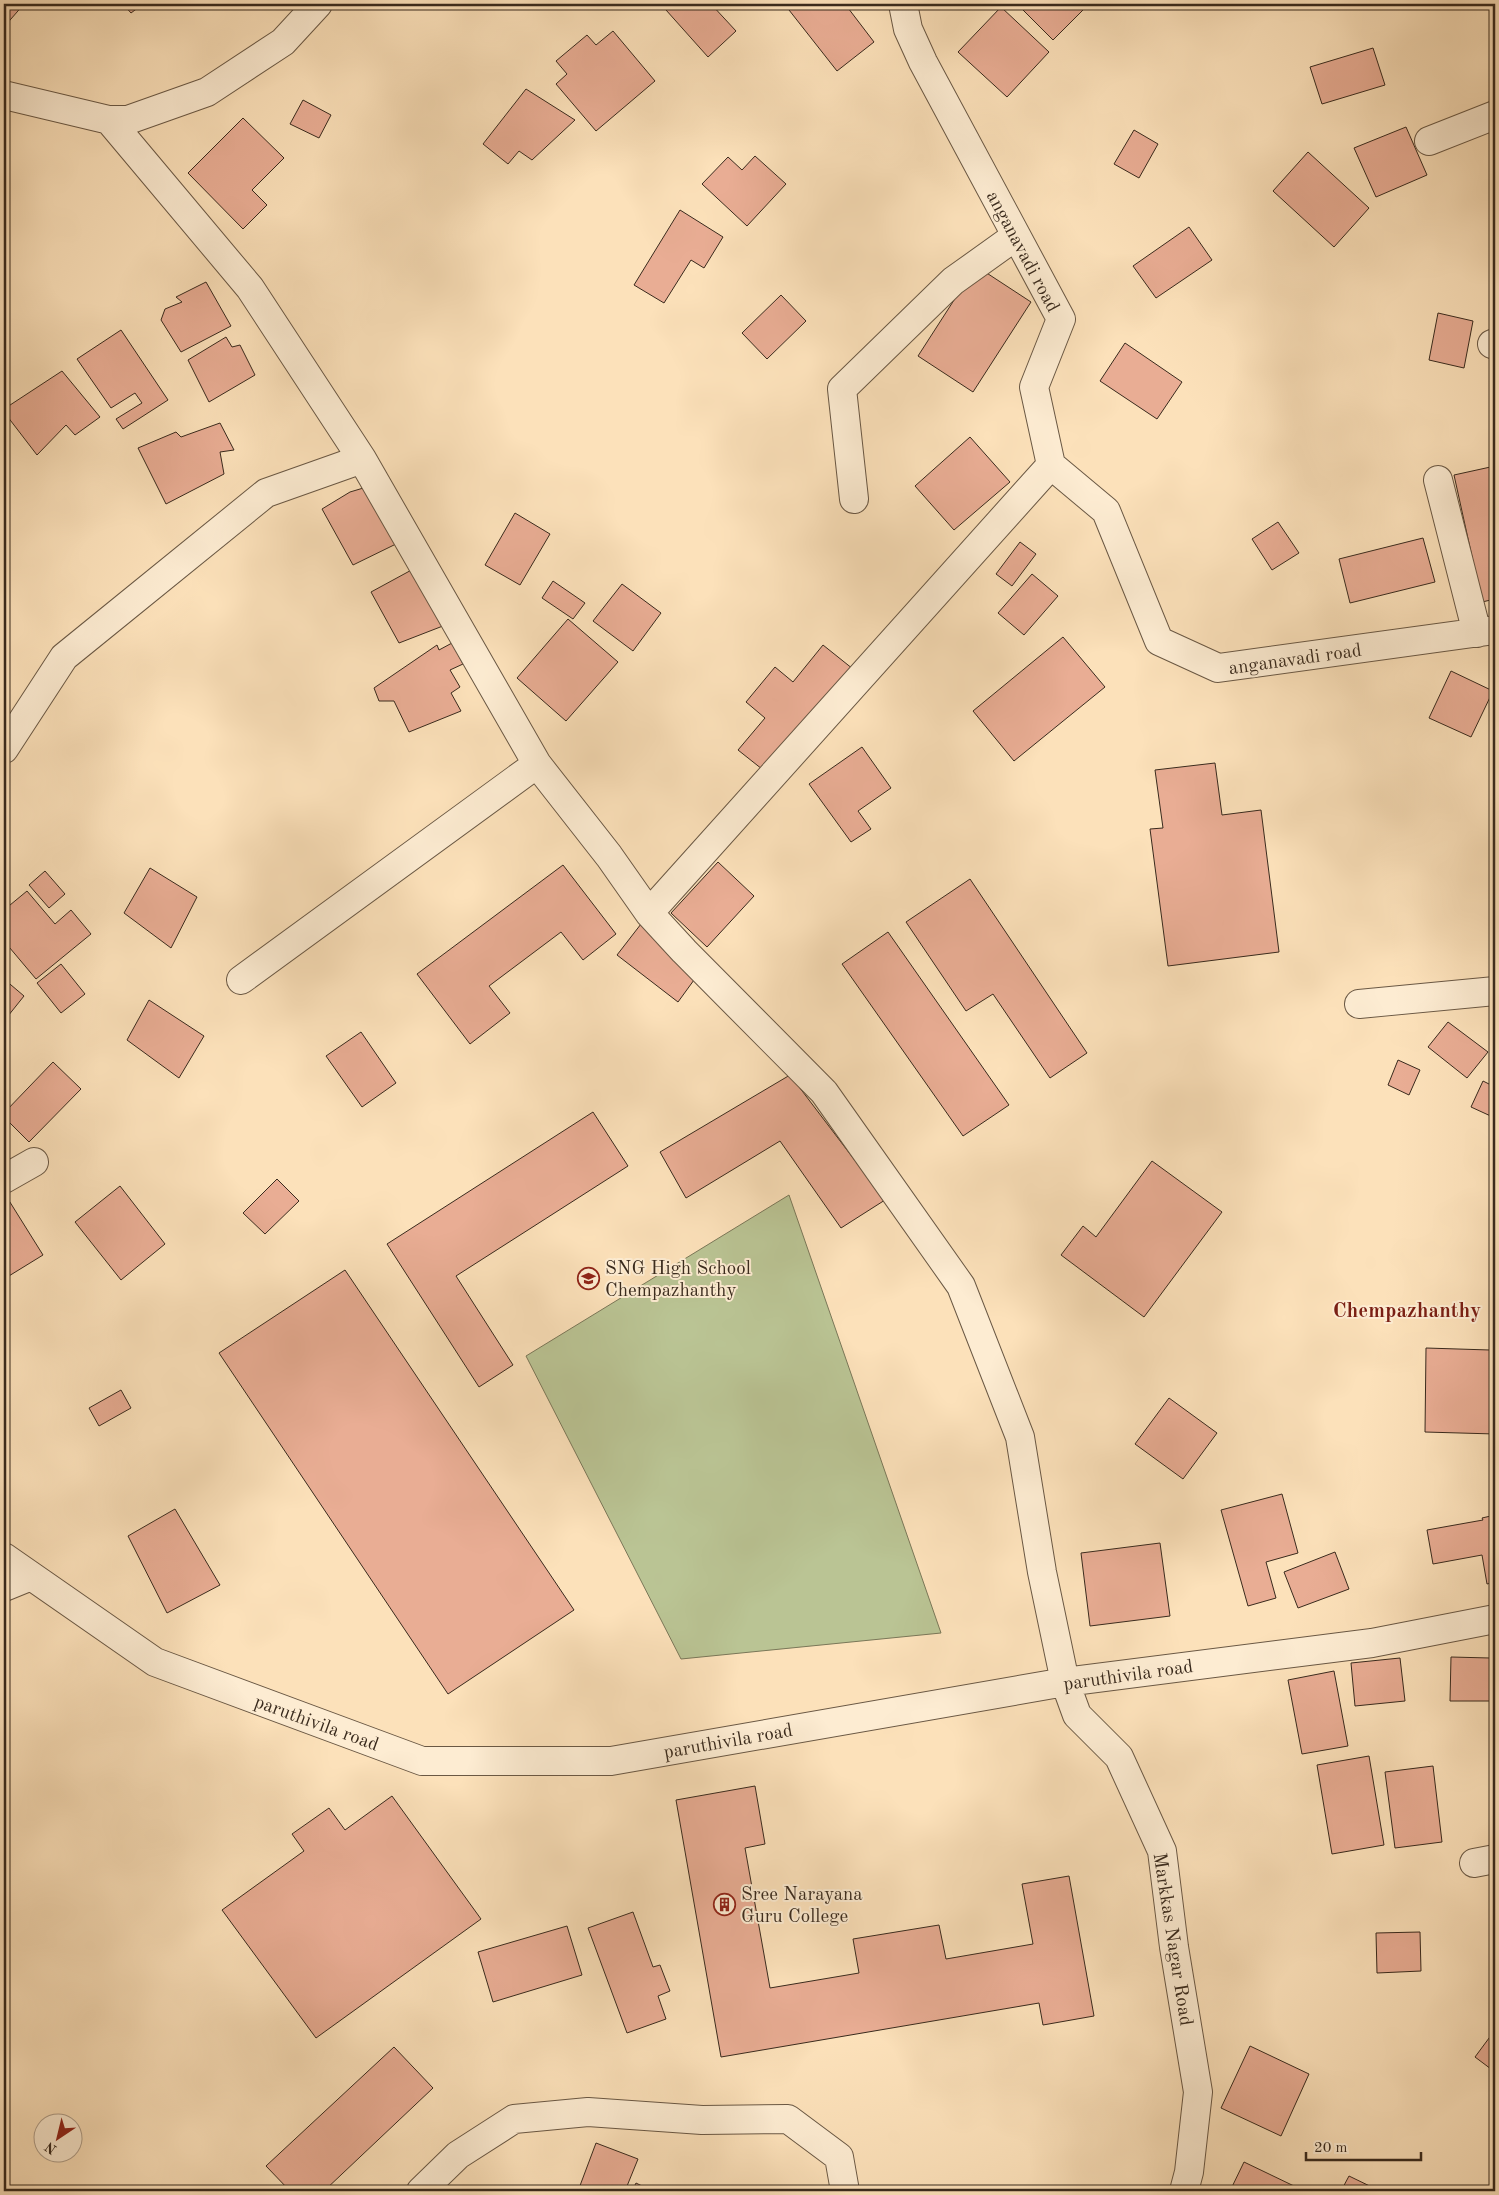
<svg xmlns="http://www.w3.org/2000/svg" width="1499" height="2195" font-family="'Old Standard TT',serif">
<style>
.green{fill:#bac494;stroke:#7a7758}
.building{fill:#e9ad94;stroke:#392a1d}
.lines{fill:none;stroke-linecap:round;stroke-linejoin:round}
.minor-casing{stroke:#6a5844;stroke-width:30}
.minor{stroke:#fdecd2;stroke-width:28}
.labels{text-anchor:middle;stroke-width:4;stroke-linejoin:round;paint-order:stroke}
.street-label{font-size:19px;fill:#392a1d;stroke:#fdecd2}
.poi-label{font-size:19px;fill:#392a1d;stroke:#fdecd2;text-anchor:start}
.quarter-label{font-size:21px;font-weight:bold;fill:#7a1f14;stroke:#fdecd2}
</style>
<rect width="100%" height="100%" fill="#fce1ba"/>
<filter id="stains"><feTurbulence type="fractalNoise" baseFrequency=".004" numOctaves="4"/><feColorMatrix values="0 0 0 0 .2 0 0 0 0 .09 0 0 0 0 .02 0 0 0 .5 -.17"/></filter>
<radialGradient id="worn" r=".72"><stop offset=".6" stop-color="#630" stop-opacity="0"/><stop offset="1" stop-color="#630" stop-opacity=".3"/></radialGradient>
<path class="green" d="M789 1195 941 1633 681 1659 526 1356Z"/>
<path class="building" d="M4 4H24L4 27Z
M123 4H143L131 13Z
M672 4H711L736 31 708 57 666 10Z
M796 4H845L874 42 837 71 789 10Z
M1020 4H1089L1053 40 1018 5Z
M1001 7 1049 52 1007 97 958 52Z
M613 31 655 81 596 131 556 84 567 74 556 61 587 35 596 45Z
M1373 48 1385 85 1322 104 1310 67Z
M526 89 575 120 532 160 519 151 508 164 483 144Z
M303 100 331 115 319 138 290 124Z
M243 118 284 158 252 190 267 205 243 229 188 173Z
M1406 127 1427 175 1376 197 1354 148Z
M1134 130 1158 144 1139 178 1114 164Z
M1308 152 1369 208 1334 247 1273 191Z
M755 156 786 184 747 226 702 184 728 157 742 170Z
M680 210 723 237 704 268 691 260 664 303 634 285Z
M1189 227 1212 260 1156 298 1133 266Z
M976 266 1031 302 973 392 918 356Z
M206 282 231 326 181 352 161 320 165 309 182 302 176 297Z
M781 295 806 321 767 359 742 333Z
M1438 313 1473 321 1464 368 1429 360Z
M121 330 168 400 123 429 116 419 142 403 135 393 111 408 77 359Z
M226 337 232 347 240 345 255 375 209 402 188 360Z
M1125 343 1182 382 1157 419 1100 381Z
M62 371 100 417 75 435 66 425 37 455 4 412V409Z
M220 423 234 450 220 452 224 474 166 504 138 448 176 432 181 437Z
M970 437 1010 482 954 530 915 486Z
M1495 466V599L1482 602 1454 475Z
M370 486 396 544 353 565 322 509 350 492Z
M515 513 550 534 520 585 485 565Z
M1278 522 1299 553 1272 570 1252 539Z
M1423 538 1435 582 1350 603 1339 559Z
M1020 542 1036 554 1012 586 996 574Z
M417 567 448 624 399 643 371 592Z
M1032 574 1058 596 1024 635 998 613Z
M553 581 585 603 573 619 542 598Z
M622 584 661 613 633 651 593 621Z
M568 619 618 662 566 721 517 678Z
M1063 637 1105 687 1014 761 973 711Z
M452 643 463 664 450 670 460 687 451 693 461 711 409 732 394 701H379L374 688 437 645 439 650Z
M823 645 853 669 767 773 738 750 765 718 746 702 775 667 793 682Z
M1451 671 1493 691 1471 737 1429 718Z
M862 747 891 788 858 811 871 829 851 842 809 784Z
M1215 763 1222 815 1261 810 1279 952 1168 966 1150 829 1163 828 1155 770Z
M718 862 754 896 707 947 671 913Z
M563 865 616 934 583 960 561 932 489 986 510 1013 470 1044 417 974Z
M150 868 197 897 171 948 124 913Z
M45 871 65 894 49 908 29 885Z
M970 879 1087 1053 1050 1078 993 994 966 1011 906 922Z
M27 891 55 924 71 910 91 934 36 979 4 941V910Z
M641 924 702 969 678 1002 617 955Z
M888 932 1009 1105 963 1136 842 964Z
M61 964 85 994 61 1013 37 983Z
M4 979 24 996 4 1021Z
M149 1000 204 1036 179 1078 127 1040Z
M1448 1022 1488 1052 1467 1078 1428 1047Z
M361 1032 396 1083 362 1107 326 1056Z
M1398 1060 1420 1070 1409 1095 1388 1085Z
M53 1062 81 1089 29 1142 4 1117V1113Z
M790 1075 885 1200 841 1228 780 1141 686 1198 660 1152Z
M1483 1081 1495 1087V1118L1471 1107Z
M593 1112 628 1166 456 1276 513 1365 479 1387 387 1244Z
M1152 1161 1222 1212 1144 1317 1061 1255 1083 1226 1096 1237Z
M277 1179 299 1201 265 1234 243 1213Z
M120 1186 165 1244 121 1280 75 1222Z
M8 1199 43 1255 4 1279V1201Z
M345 1270 574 1610 448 1694 219 1353Z
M1426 1348 1490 1350V1375H1495V1434L1425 1432Z
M121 1390 131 1408 99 1426 89 1408Z
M1169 1398 1217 1433 1183 1479 1135 1444Z
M1282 1494 1298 1553 1266 1562 1276 1598 1248 1606 1221 1510Z
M175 1509 220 1585 167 1613 128 1536Z
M1495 1515V1582L1487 1584 1482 1555 1433 1564 1427 1530 1483 1520 1482 1518Z
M1160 1543 1170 1616 1090 1626 1081 1553Z
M1335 1552 1349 1589 1298 1608 1284 1572Z
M1491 1638H1495L1492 1701H1450L1451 1657 1490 1658Z
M1400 1658 1405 1701 1355 1706 1351 1663Z
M1334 1671 1348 1746 1302 1754 1288 1680Z
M1369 1756 1384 1845 1332 1854 1317 1765Z
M1433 1766 1442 1842 1395 1848 1385 1772Z
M755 1786 765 1844 745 1848 770 1988 859 1973 853 1939 939 1925 946 1959 1033 1944 1022 1884 1069 1876 1094 2016 1043 2025 1039 2003 721 2057 676 1800Z
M392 1796 481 1919 316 2038 222 1910 304 1851 292 1834 329 1808 345 1830Z
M633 1912 653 1967 660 1965 670 1991 658 1996 666 2019 627 2033 588 1928Z
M567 1926 582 1975 493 2002 478 1952Z
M1420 1932 1421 1971 1377 1973 1376 1933Z
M1495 2030V2072L1475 2057Z
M1250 2046 1309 2074 1281 2136 1221 2108Z
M394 2047 433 2088 324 2191H290L266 2166Z
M596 2143 638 2159 625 2191H578Z
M1244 2162 1294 2186 1291 2191H1230Z
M1349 2176 1380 2191H1341Z
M636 2183 652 2191H632Z"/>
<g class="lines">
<defs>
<path id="minor" d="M903 4 908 29 923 62 1061 319 1034 387 1051 465 1106 511 1159 641 1218 668 1495 630
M4 95 109 120H128L207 92 283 42 318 4
M109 120 250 288 362 459
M1429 141 1495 115
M1492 344 1495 343
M1438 480 1477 633
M854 499 842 389 953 281 1016 236
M4 749 64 657 266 493 362 459 537 764 609 856 649 913 684 951 824 1092 961 1286 1020 1437 1042 1572 1065 1682 1077 1715 1119 1757 1162 1851 1174 1947 1198 2092 1189 2172 1184 2191
M649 913 1051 465
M241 980 537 764
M1359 1004 1495 991
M4 1179 34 1162
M4 1557 155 1662 422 1761H611L1065 1682 1372 1643 1495 1619
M4 1587 31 1576
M1474 1863 1495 1859
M421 2191 458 2155 514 2119 588 2112 702 2120 788 2119 839 2157 845 2191"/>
</defs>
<use href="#minor" class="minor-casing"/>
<use href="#minor" class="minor"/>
</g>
<defs>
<symbol id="school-ring" viewBox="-11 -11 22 22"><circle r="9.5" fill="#fdecd2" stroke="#8f2418" stroke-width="1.5"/><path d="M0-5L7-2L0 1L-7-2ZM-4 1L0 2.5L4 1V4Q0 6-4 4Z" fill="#8f2418"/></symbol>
<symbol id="building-ring" viewBox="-11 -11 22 22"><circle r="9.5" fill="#fdecd2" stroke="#8f2418" stroke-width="1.5"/><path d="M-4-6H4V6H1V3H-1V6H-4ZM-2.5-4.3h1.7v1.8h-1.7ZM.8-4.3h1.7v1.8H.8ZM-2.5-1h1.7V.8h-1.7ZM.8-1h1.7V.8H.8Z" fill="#8f2418"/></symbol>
</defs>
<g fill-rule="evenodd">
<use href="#school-ring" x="576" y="1266" width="25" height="25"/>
<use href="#building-ring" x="712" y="1892" width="25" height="25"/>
</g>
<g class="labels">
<g class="street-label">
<text transform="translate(1024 251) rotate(62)" y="7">anganavadi road</text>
<text transform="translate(1295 658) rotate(-8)" y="7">anganavadi road</text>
<text transform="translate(1128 1674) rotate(-8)" y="7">paruthivila road</text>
<text transform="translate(317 1722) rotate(20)" y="7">paruthivila road</text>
<text transform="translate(728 1740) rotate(-10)" y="7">paruthivila road</text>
<text transform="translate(1174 1939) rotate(81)" y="7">Markkas Nagar Road</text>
</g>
<g class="poi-label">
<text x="605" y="1274">SNG High School<tspan x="605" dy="22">Chempazhanthy</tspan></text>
<text x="741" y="1900">Sree Narayana<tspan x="741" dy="22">Guru College</tspan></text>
</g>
<g class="quarter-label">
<text x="1407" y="1317">Chempazhanthy</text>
</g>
</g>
<rect width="1499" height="2195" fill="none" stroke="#fce1ba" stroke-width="20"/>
<rect x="5" y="5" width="1489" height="2185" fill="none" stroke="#392a1d" stroke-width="2.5"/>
<rect x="10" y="10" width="1479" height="2175" fill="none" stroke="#392a1d"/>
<g transform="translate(58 2138) rotate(215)"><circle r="24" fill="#fdecd2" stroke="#af9e8a"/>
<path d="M0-4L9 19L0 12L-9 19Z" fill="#8f2418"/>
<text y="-8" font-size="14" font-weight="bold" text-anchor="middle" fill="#392a1d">N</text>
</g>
<path d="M1306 2152v8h115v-8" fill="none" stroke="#392a1d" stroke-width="2.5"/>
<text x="1314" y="2152" font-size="15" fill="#392a1d" stroke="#fdecd2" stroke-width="4" paint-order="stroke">20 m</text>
<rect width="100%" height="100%" filter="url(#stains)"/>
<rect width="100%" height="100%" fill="url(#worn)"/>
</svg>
